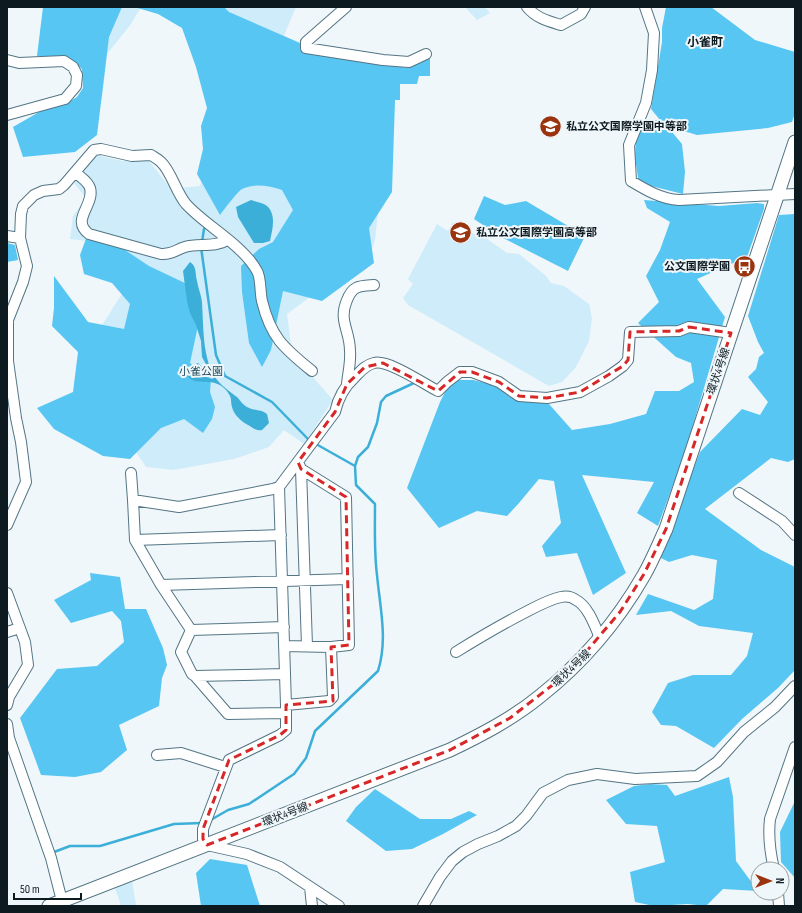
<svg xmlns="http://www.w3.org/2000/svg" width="802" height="913" font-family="'Sofia Sans Condensed','Noto Sans JP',sans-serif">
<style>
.green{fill:#ceecf9}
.forest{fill:#58c6f2}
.water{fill:#3cafd9}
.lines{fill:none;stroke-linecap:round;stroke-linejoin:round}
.stream{stroke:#3cafd9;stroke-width:2.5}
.minor-casing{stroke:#537584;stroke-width:12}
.major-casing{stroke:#537584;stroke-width:15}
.minor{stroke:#fff;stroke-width:10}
.major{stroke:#fff;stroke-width:13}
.marked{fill:none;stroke:#d62828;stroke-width:3;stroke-dasharray:8 5;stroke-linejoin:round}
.labels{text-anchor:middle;stroke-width:4;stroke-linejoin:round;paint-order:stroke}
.poi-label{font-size:11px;font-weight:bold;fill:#0d1b21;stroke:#f0f7fa;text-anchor:start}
.park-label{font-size:11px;fill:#214f61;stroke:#f0f7fa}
.street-label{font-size:11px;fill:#0d1b21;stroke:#f0f7fa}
.neighbourhood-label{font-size:12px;font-weight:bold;fill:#0d1b21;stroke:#f0f7fa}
</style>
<rect width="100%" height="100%" fill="#f0f7fa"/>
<path class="green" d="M77 7H141L131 24 107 54 102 99 73 130 85 93 86 66Z
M164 7H296L283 38 385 147 375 240 371 252 287 314 293 360 311 375 333 400 304 444 284 430 269 447 234 459 173 470 146 467 113 418 101 327 126 287 107 243 70 239 73 216 86 198 74 183 96 155 122 161H149L171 189 200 186 220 122 223 51Z
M465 7H485L490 13 477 20Z
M453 222 470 233 480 234 507 253 519 254 546 276 551 283 564 286 589 304 592 318 589 341 576 367 562 382 549 386 408 305 403 298 413 284 408 279 437 224 448 231Z
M132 881C134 890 134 898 137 906H121L115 888Z"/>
<path class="forest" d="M43 7H122L109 37 97 135 75 152 23 157 13 127 46 108 69 102 77 97 83 88 82 69C67 55 56 57 37 56Z
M134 7H224L229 12 330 56 408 68 430 58V76H419L417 84H400V100H395L392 192 369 228 374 263 322 301 283 291 271 350 262 367 249 343 242 292 241 266 259 249 273 242 293 210 282 190C270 186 254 183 242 189 237 192 224 210 220 215L197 174 203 149 201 126 207 108 196 67 182 28 158 14Z
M666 7H711L755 40 795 52V113L792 122 768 128 697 135 667 126 682 144 685 172 683 194 647 185 638 178 635 157 636 135 641 121 660 120 651 109 662 42V28Z
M484 196 505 205 526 201 585 236 568 271 501 237 474 219Z
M644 200 719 206 757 203 764 204V209L747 257 697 279 725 317 685 452 658 526 637 513 654 482 582 475 626 573 593 595 577 553 546 557 542 546 561 523 554 481 539 479 519 503 507 516 477 511 439 528 407 488 440 402 451 380H473L522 392 549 404 572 430 610 424 646 414 655 391H679L694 382 691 363 676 357 638 323 659 302 646 276 660 250 670 222 647 208Z
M795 214V459L788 462 771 458 705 509 761 550 795 567V670L778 688 742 719 714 748 676 726 661 725 652 712 668 683 693 675H731L747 656 753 633 699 626 671 611 636 615 648 594 694 610 713 599 717 560 692 555 669 562 659 557 700 452 742 409 760 415 768 402 748 377 756 369 759 357 764 353 758 342 748 316 779 215Z
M87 236 122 248 149 266 189 285 199 321 190 363 211 378 210 392 215 407 212 419 203 433 184 419 161 428 130 459 103 456 54 429 37 408 73 392 78 352 52 326 54 308V276L88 322 124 329 130 304 112 283 84 274 80 255Z
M7 243 15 245 18 260 7 262Z
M90 573 120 577 125 609H146L163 648 167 665 162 678 159 706 119 725 127 750 101 772 75 777 41 775 20 718 57 669 97 666 124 642 121 621 112 611 71 623 54 600 91 580Z
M729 777 733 797 736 861 758 891 723 889 706 906 688 904 654 906 635 902 630 872 665 862 657 826 626 824 606 800 634 786 650 784 667 785 675 796Z
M375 789 420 819H451L469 811 477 815 443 834 412 849 386 851 346 821 356 807Z
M795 801V878L781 862 780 832Z
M210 859 247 865 260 906H201L196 873Z"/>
<path class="water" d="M251 200C256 202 263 203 267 206 277 215 272 231 270 241L263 243H254L238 217 236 207Z
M190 262C197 266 195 274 197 281 198 288 201 294 202 302 203 319 203 337 206 353 211 377 218 383 237 397 240 400 243 405 247 407 254 411 261 409 267 414L269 423 262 430C256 431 253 428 248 425 241 421 234 415 232 407 230 398 233 399 226 390 212 375 198 388 187 376 188 370 192 365 198 363L204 369 207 378 213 379 208 372V368L202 357 201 341 196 325 190 313 187 301 183 271Z"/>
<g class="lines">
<path class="stream" d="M202 242 204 229
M201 247 216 355 225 376 272 402 308 439
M316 444 355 466
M209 821 228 810 249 804 294 774 306 758 315 731 378 671C388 639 380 608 377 575 374 552 375 527 375 504L356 485 355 466 358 457 368 447 377 423 381 402 386 396 414 383
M54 852 70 846H100L174 824 202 823"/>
<defs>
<path id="minor" d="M346 7 306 42V48L383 60 409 62 426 54
M527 7C536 18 548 21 561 25L581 14 585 7
M645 7 654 33 652 70 646 103 629 145 631 181C646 190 661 199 679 200L795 194
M7 60 19 63 64 61 73 67 77 75 76 86 65 99 7 115
M75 172C80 177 88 181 90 188 95 205 70 220 89 234L161 254C172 255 175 250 185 247 198 243 215 248 227 240
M7 236 20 238
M347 384C348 373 351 362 350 351 350 330 338 321 347 300 353 285 360 286 374 285
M301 469 307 646
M131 473 133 500
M279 487 286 705V730L280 735 229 760 203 829V839L207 845 247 854 280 867 339 906
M739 493 782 521 795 535
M7 525 26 482 21 442 16 418 8 361V320L23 282 27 266 20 238 21 214 23 206 34 195 43 191 59 189 64 185 94 150 101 149 132 156 151 155C154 157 158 159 161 162 171 171 176 192 186 204 206 226 243 245 257 271 261 277 260 293 262 301 271 338 284 348 312 371
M135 540 281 535
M161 585 348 579
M7 593 25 642 28 665 9 697 7 705
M191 630 284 627
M7 632 20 628
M284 646 331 647
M456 652C477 639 499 626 522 614 534 608 547 600 561 597 566 596 572 597 576 600 588 606 595 626 600 638
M285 674 195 676 192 674 181 652 191 630 161 585 135 540 133 500 179 507 273 489 279 487 335 412C338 399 344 387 354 378 360 372 365 365 374 363 388 359 424 384 438 391L447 382 460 372H472L499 382 519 396 547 398 580 392 609 376 623 366 628 360 630 332 679 331 689 327 731 333
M195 676 228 714 286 713
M286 705 329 701 333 697 331 647 349 645 346 497 301 469 298 462
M7 724 9 738 51 858 62 901
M157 755 181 753 225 767
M774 869C770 852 768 836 770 819L795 747
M310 887 312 906
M778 893 779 906
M423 906 440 877 452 861 463 852 478 844 498 836 516 826 526 816 543 793 568 780 597 774 635 779 697 776 717 762 744 732 775 707 795 686"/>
<path id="major" d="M49 906 450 750C481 735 512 719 539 697 581 664 617 622 644 575 652 561 659 544 666 529L795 142"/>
</defs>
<use href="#minor" class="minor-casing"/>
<use href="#major" class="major-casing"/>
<use href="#minor" class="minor"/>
<use href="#major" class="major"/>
</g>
<path class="marked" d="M689 327 731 333 666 529 644 574 620 612 568 673 510 718 450 750 207 845 203 839V829L229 760 280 735 286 730V705L333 701 331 647 349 645 346 497 301 469 298 462 335 412 347 384 365 367 383 363 438 391 460 372H472L499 382 519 396 547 398 580 392 623 366 628 360 630 332 679 331Z"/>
<defs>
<symbol id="school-disc" viewBox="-11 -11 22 22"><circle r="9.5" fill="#9a340e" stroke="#f0f7fa"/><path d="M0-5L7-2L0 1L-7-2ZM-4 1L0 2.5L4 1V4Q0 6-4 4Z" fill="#fff"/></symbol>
<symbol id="bus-disc" viewBox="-11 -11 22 22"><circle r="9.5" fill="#9a340e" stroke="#f0f7fa"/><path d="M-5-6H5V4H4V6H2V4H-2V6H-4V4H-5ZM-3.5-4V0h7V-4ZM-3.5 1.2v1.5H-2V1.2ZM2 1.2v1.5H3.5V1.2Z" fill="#fff"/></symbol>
</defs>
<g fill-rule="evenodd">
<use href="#school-disc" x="538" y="114" width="25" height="25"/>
<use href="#school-disc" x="448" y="220" width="25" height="25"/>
<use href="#bus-disc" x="732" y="254" width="25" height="25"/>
</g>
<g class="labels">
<g class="poi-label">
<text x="566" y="130">私立公文国際学園中等部</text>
<text x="476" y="236">私立公文国際学園高等部</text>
<text x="730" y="270" text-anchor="end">公文国際学園</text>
</g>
<g class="park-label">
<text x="201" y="375">小雀公園</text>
</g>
<g class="street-label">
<text transform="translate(718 371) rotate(-71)" y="4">環状4号線</text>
<text transform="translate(571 668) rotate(-44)" y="4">環状4号線</text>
<text transform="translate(285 814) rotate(-21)" y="4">環状4号線</text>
</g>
<g class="neighbourhood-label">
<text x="705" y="46">小雀町</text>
</g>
</g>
<rect width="802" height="913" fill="none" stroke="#0d1b21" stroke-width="16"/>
<g transform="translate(770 881) rotate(90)"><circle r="19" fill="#f0f7fa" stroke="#959fa3"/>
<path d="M0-3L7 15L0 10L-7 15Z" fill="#9a340e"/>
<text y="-6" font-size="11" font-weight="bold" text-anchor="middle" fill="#0d1b21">N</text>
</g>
<path d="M14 893v6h67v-6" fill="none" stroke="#0d1b21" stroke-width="2"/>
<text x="20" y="893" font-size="12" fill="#0d1b21" stroke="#f0f7fa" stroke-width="3" paint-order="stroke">50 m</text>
</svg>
